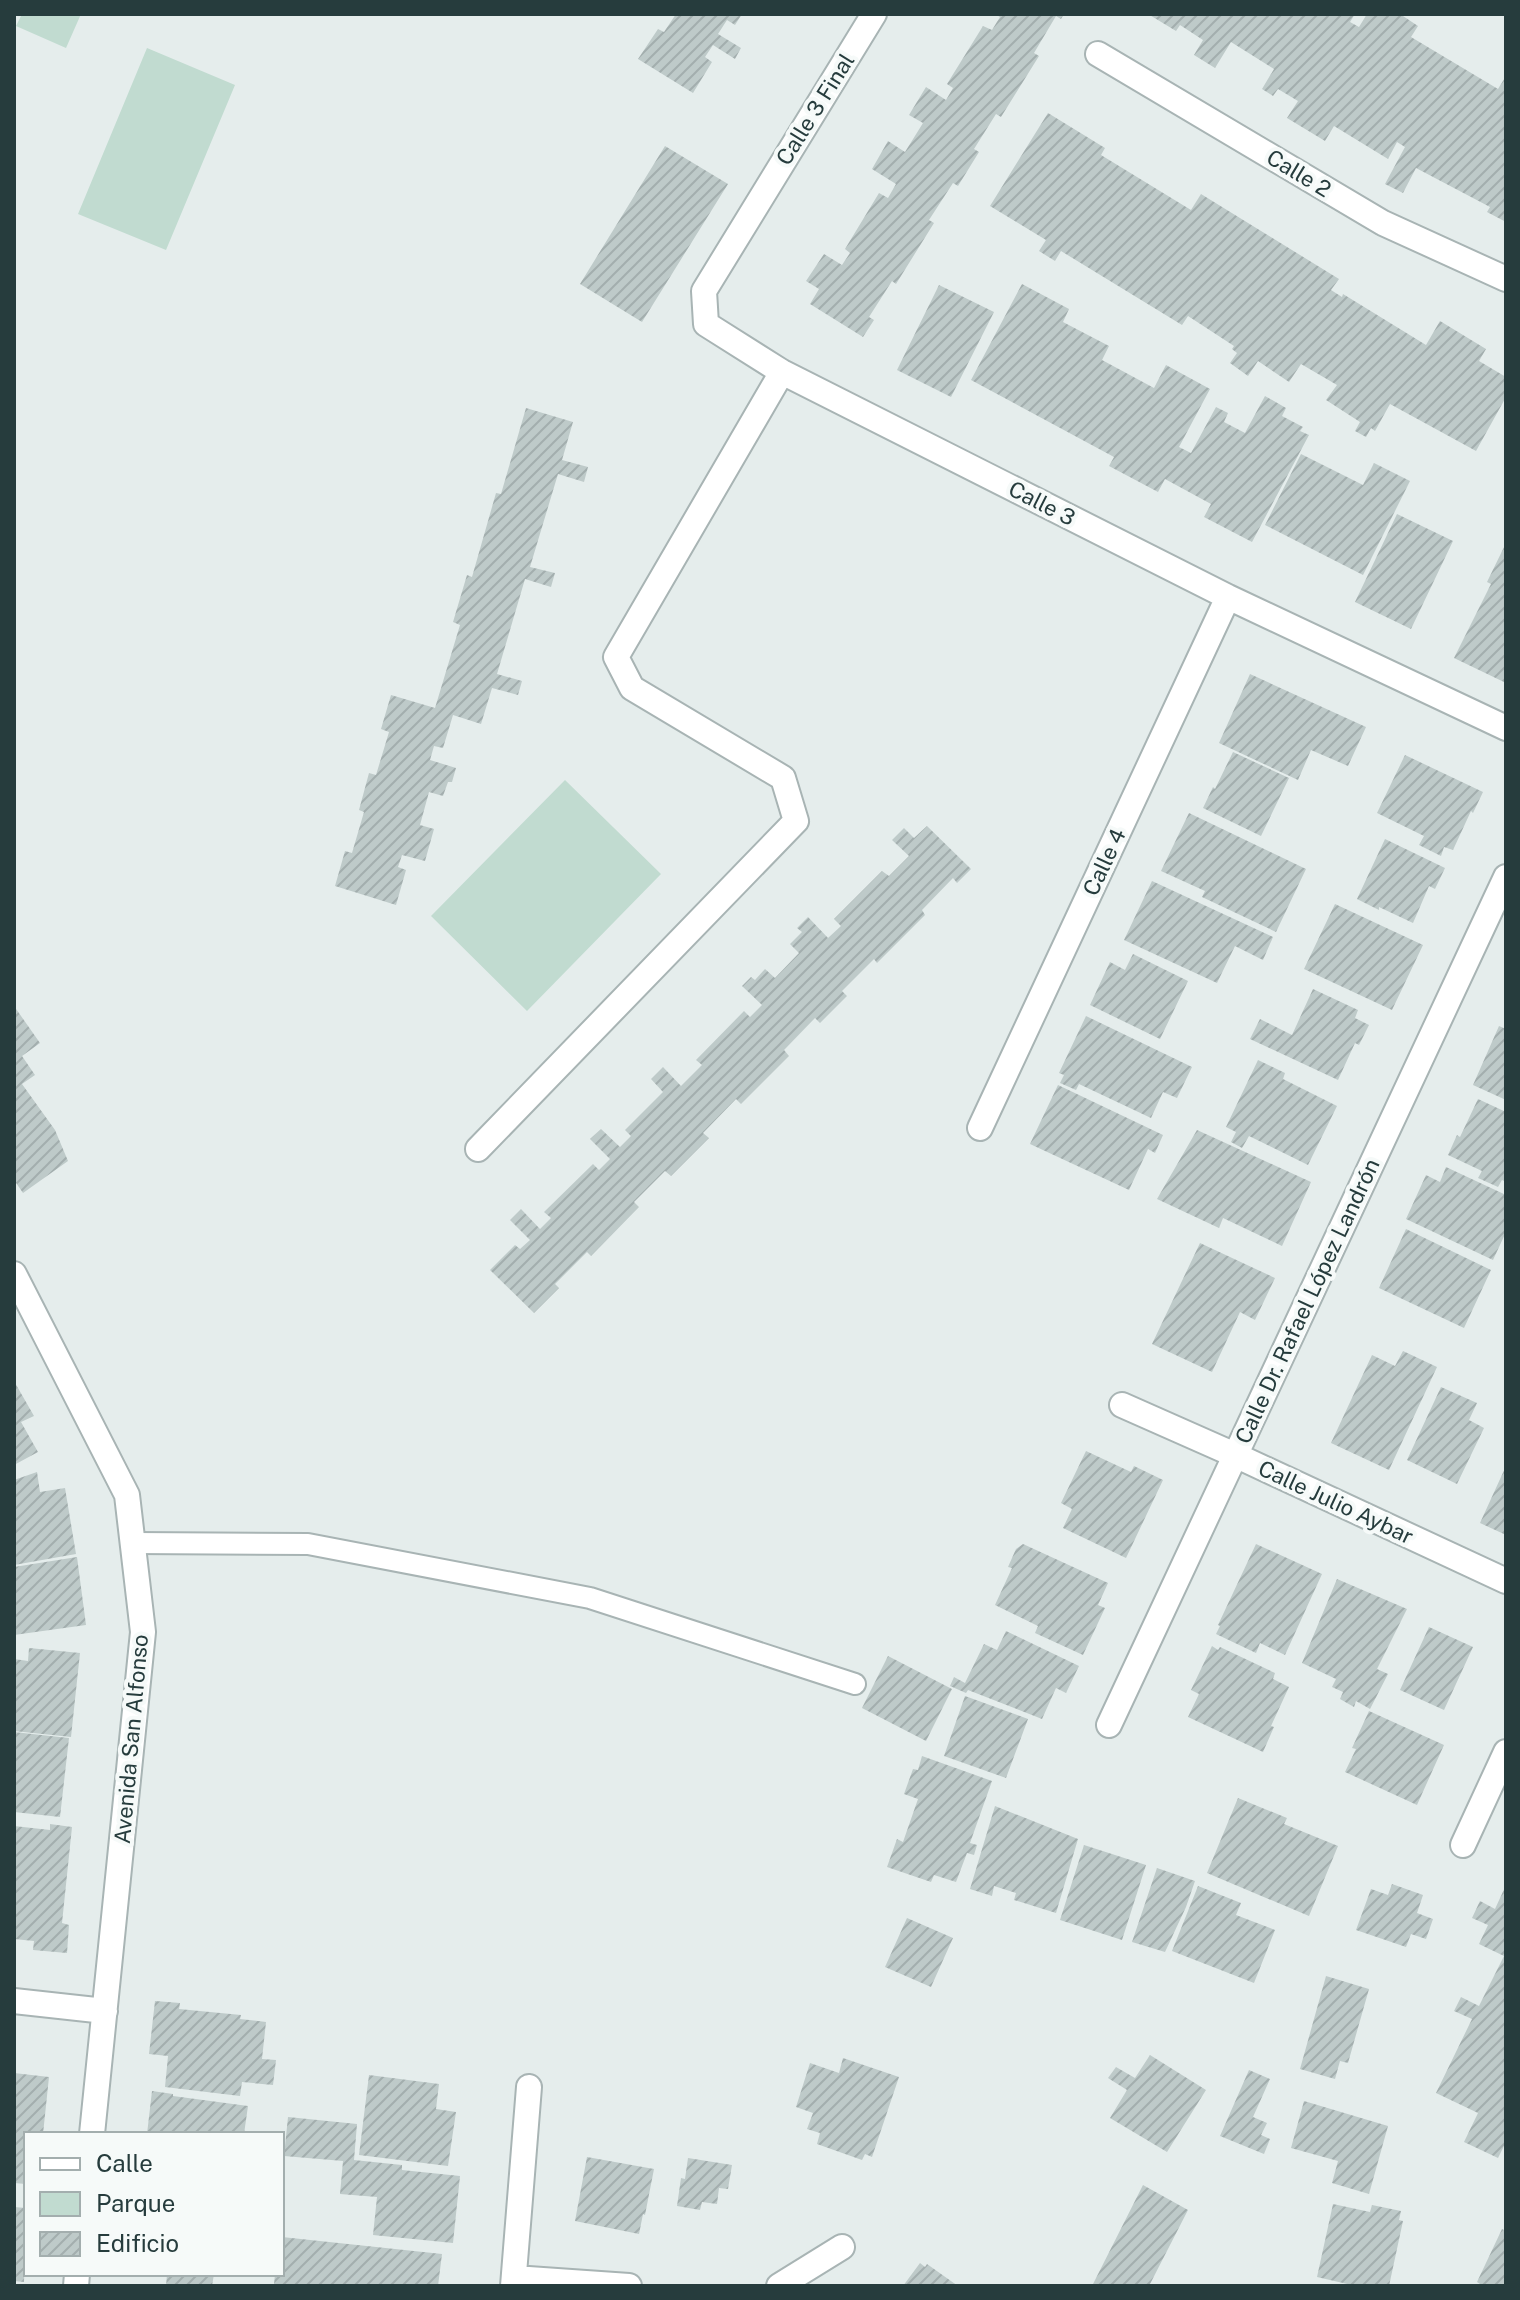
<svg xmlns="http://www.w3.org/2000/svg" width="1520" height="2300" font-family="'Public Sans',sans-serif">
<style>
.park{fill:#c1dbd0}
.building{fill:url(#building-hatch)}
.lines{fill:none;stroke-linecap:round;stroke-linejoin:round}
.service-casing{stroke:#a8b4b4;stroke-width:24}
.minor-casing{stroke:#a8b4b4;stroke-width:28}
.service{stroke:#fff;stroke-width:20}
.minor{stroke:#fff;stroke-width:24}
.labels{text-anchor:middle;stroke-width:8;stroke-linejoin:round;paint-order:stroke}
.street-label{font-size:22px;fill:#263c3d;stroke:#f6faf9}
</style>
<defs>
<pattern id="building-hatch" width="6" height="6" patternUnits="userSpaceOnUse" patternTransform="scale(2)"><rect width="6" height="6" fill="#becac9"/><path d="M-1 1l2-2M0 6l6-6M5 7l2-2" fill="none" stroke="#a3aeae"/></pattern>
</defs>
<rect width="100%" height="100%" fill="#e5edec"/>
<path class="park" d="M22 14H81L66 48 16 26Z
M147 48 235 85 166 250 78 214Z
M565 780 661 874 527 1011 431 916Z"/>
<path class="building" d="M676 14H742L735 25 727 20 718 34 741 48 735 59 713 45 705 57 712 62 693 93 638 59 658 29 664 32Z
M995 14H1064L1061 19 1056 16 1034 53 1039 56 1001 117 996 114 974 149 979 152 958 186 953 183 929 220 934 223 896 284 892 281 869 317 874 320 863 337 810 304 819 289 806 281 824 254 842 265 850 253 845 249 879 193 888 198 896 184 872 169 888 141 905 152 923 123 909 115 926 87 946 100 953 88 947 84 983 26 992 30 1000 17Z
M1148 14H1355L1350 22 1359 27 1367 14H1400L1418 26 1411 37 1498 89 1506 76V222L1487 212 1490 207 1416 168 1403 193 1385 184 1405 147 1397 142 1388 159 1334 126 1325 141 1287 118 1298 101 1278 89 1273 96 1262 89 1274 69 1231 42 1215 68 1194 55 1203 40 1180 25 1176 31Z
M1048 113 1105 148 1101 155 1191 210 1201 194 1339 279 1331 290 1342 297 1343 294 1426 345 1440 321 1486 349 1479 361 1506 377V397L1476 451 1390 404 1375 431 1371 428 1366 437 1355 431 1360 422 1326 400 1337 385 1301 364 1289 382 1258 361 1248 376 1230 363 1237 353 1232 349 1234 346 1188 316 1182 325 1061 251 1055 261 1039 251 1046 240 990 206Z
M665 146 728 184 642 322 580 284Z
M1022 284 1069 309 1063 322 1109 346 1102 360 1154 388 1166 365 1210 389 1179 447 1191 453 1216 407 1228 413 1224 422 1245 433 1265 396 1286 408 1282 416 1303 427 1300 431 1309 435 1252 542 1204 517 1211 504 1165 479 1158 492 1109 466 1114 457 971 380Z
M939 285 994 312 951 397 897 370Z
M526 408 573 422 562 460 588 467 584 482 558 474 530 567 555 573 551 587 525 579 497 674 522 681 518 695 492 688 481 724 453 715 443 748 434 746 430 760 456 768 452 782H448L443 796 429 792 420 825 434 829 425 861 402 855 398 867 406 870 396 905 335 886 345 851 352 853 364 812 359 810 369 773 376 775 389 732 381 729 391 695 435 708 460 625 453 622 467 575 472 577 496 493 501 494Z
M1301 454 1363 485 1374 463 1410 481 1363 575 1265 525Z
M1397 514 1453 541 1411 629 1355 602Z
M1506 543V683L1454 658 1491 584 1487 582Z
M1250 674 1366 727 1348 766 1311 750 1298 780 1219 743Z
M1233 752 1289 778 1261 836 1203 808 1213 787 1215 789Z
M1405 755 1483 792 1473 813 1471 811 1453 850 1444 847 1441 856 1419 845 1424 836 1377 813Z
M1189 813 1306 869 1276 932 1202 897 1205 891 1161 871Z
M927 826 971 869 957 883 953 878 922 910 925 915 877 963 874 959 842 991 847 996 820 1023 815 1018 784 1050 789 1056 741 1104 736 1099 703 1133 709 1138 671 1176 665 1171 634 1202 639 1207 591 1256 587 1252 555 1284 559 1288 534 1313 490 1270 515 1245 520 1249 530 1240 510 1220 521 1209 540 1229 551 1218 544 1212 593 1164 599 1170 610 1159 590 1139 601 1129 620 1147 631 1136 625 1130 663 1092 651 1079 663 1067 681 1086 702 1065 696 1060 744 1011 750 1017 762 1005 742 986 751 977 755 980 765 969 775 978 799 953 790 944 802 932 797 928 808 917 828 938 841 926 834 919 882 871 889 876 909 856 892 840 904 828 914 838Z
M1385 839 1445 868 1435 889 1429 886 1413 923 1379 907V910L1357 899Z
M1152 881 1273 937 1263 960 1235 946 1217 983 1124 940Z
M1335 904 1423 945 1392 1010 1304 969Z
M1133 954 1188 981 1160 1039 1090 1005 1110 962 1125 970Z
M1313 989 1358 1010 1355 1018 1369 1025 1359 1045 1355 1043 1338 1080 1250 1039 1260 1019 1292 1035Z
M14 1006 40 1043 22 1056 35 1075 22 1084 55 1130 68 1161 23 1193 14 1180Z
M1086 1016 1192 1067 1177 1098 1163 1092 1151 1118 1079 1084 1076 1090 1060 1083 1064 1075 1059 1073Z
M1499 1026 1506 1029V1100L1473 1085Z
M1258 1060 1285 1073 1283 1079 1337 1106 1308 1165 1249 1136 1242 1148 1231 1142 1236 1132 1226 1127Z
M1058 1085 1163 1135 1155 1153 1148 1149 1129 1190 1030 1144Z
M1478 1099 1506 1112V1182L1502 1180 1498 1187 1478 1178 1482 1171 1448 1155 1457 1135 1460 1137Z
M1197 1130 1311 1182 1282 1246 1223 1218 1219 1228 1157 1199Z
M1446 1167 1506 1195V1232L1493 1260 1406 1219 1426 1175 1440 1182Z
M1406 1229 1491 1270 1464 1328 1379 1288Z
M1200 1243 1275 1278 1255 1320 1240 1312 1212 1372 1152 1344Z
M1403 1351 1437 1367 1389 1470 1331 1443 1372 1355 1395 1366Z
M14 1381 34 1416 21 1422 38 1452 14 1465Z
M1441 1387 1477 1403 1469 1420 1484 1428 1457 1484 1407 1460Z
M1086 1451 1131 1472 1134 1466 1163 1480 1126 1558 1063 1528 1072 1509 1061 1503Z
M1506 1466V1535L1480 1523Z
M37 1472 40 1492 65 1488 76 1554 14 1565V1480Z
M1023 1544 1108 1583 1098 1605 1105 1608 1083 1655 1035 1633 1038 1626 995 1605 1012 1568 1008 1567 1016 1549Z
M1256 1544 1322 1574 1285 1655 1260 1643 1256 1653 1216 1634 1220 1626 1218 1625Z
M77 1557 86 1625 14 1635V1567Z
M1337 1579 1407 1609 1377 1669 1388 1674 1370 1709 1356 1701 1354 1707 1340 1699 1343 1692 1332 1687 1336 1679 1302 1663Z
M1429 1627 1473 1647 1444 1710 1400 1690Z
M1006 1631 1079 1666 1066 1693 1056 1688 1042 1719 968 1690 966 1693 950 1686 954 1677 965 1683 984 1644 997 1650Z
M1212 1646 1218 1650 1220 1647 1275 1673 1273 1679 1289 1687 1271 1726 1274 1727 1263 1752 1188 1717 1199 1694 1191 1690Z
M29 1648 80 1653 71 1737 14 1731V1659L28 1661Z
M888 1656 952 1689 926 1741 862 1708Z
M965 1696 1028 1719 1006 1778 944 1756Z
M1369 1711 1444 1745 1417 1805 1345 1772 1356 1749 1352 1748Z
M14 1732 69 1738 60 1817 14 1812Z
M922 1756 992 1781 970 1843 977 1845 974 1855 967 1853 956 1882 934 1875 931 1882 887 1867 897 1839 903 1842 918 1799 904 1794 913 1769 918 1770Z
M1238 1798 1287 1818 1284 1824 1338 1846 1309 1916 1207 1873Z
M995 1806 1078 1839 1056 1913 1014 1900 1016 1893 994 1886 992 1896 970 1889Z
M50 1824 72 1827 62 1923 69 1925 67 1953 33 1950 34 1941 14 1939V1826L50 1830Z
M1084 1845 1146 1865 1122 1940 1060 1920Z
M1157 1868 1195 1881 1186 1907 1165 1952 1132 1942Z
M1392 1884 1423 1895 1417 1913 1433 1919 1426 1939 1411 1934 1406 1947 1356 1930 1371 1889 1388 1895Z
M1506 1885V2142L1498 2158 1464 2142 1478 2113 1436 2093 1472 2019 1454 2011 1461 1997 1479 2006 1504 1956 1479 1944 1488 1925 1472 1918 1480 1901 1495 1909Z
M1198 1886 1241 1903 1236 1915 1275 1930 1254 1983 1172 1951Z
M907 1918 953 1938 931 1987 885 1967Z
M1326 1976 1369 1989 1348 2063 1340 2061 1335 2079 1300 2069Z
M155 2001 180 2003 179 2009 241 2015 240 2019 266 2022 262 2059 276 2060 273 2085 242 2082 240 2096 165 2087 168 2056 149 2054Z
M1150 2055 1206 2090 1167 2152 1110 2118 1127 2090 1108 2078 1116 2067 1135 2078Z
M843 2058 899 2077 872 2157 865 2154 862 2160 817 2144 820 2133 807 2129 813 2113 796 2107 810 2063 839 2073Z
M1249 2070 1270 2079 1253 2117 1267 2123 1261 2135 1270 2139 1264 2154 1220 2136Z
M14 2073 49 2077 43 2134H26V2184L14 2183Z
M369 2075 439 2084 436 2109 456 2112 448 2166 359 2155Z
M152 2091 173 2094V2096L248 2106 244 2134H147Z
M1304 2101 1388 2126 1369 2194 1332 2183 1338 2161 1291 2148Z
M288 2117 357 2124 354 2160 402 2165V2170L460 2176 453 2243 373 2235 377 2197 340 2194 343 2161 284 2156Z
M587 2157 654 2169 645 2215 643 2214 639 2234 575 2221Z
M688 2158 732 2165 728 2189 719 2188 717 2204 702 2202 700 2210 677 2206 681 2178 685 2179Z
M1143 2185 1188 2210 1149 2286H1092Z
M1333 2204 1370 2212 1372 2205 1401 2211 1399 2220 1403 2221 1389 2286H1356L1317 2277Z
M14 2207 26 2208 24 2282 14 2281Z
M1502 2229 1506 2231V2286H1483L1477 2282Z
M282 2237 442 2254 438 2286H292L274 2284 275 2274H282Z
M920 2263 925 2267 927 2264 958 2286H903Z
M167 2274H214L212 2286H166Z"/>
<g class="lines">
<defs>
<path id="service" d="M133 1543 308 1544 590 1598 855 1684"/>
<path id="minor" d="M874 14 704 291 706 324 782 372 1228 597 1506 728
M1098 54 1383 223 1506 279
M980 1128 1228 597
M478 1149 796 821 783 778 632 688 616 657 782 372
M14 1274 127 1495 143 1632 92 2134
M1122 1405 1235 1455 1506 1581
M1109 1725 1506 877
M1463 1845 1506 1752
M14 2001 105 2011
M514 2278 629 2286
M76 2286 77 2274
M513 2286 529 2087
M779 2286 842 2247"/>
</defs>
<use href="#service" class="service-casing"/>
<use href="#minor" class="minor-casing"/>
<use href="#service" class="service"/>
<use href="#minor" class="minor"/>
</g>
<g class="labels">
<g class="street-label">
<text transform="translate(815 109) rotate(-58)" y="8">Calle 3 Final</text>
<text transform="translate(1299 173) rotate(31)" y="8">Calle 2</text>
<text transform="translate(1042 503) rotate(27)" y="8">Calle 3</text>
<text transform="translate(1104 862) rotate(-65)" y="8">Calle 4</text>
<text transform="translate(1307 1301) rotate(-65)" y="8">Calle Dr. Rafael López Landrón</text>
<text transform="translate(1336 1502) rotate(25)" y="8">Calle Julio Aybar</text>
<text transform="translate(131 1739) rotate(-85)" y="8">Avenida San Alfonso</text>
</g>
</g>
<rect width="1520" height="2300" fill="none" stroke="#263c3d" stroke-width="32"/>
<rect x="24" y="2132" width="260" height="144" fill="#f6faf9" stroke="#a3aeae" stroke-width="2"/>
<rect x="40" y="2158" width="40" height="12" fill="#ffffff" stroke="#a3aeae" stroke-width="2"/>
<text x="96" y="2172" font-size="24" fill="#263c3d">Calle</text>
<rect x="40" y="2192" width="40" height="24" fill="#c1dbd0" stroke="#a3aeae" stroke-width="2"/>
<text x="96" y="2212" font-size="24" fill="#263c3d">Parque</text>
<rect x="40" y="2232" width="40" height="24" fill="url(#building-hatch)" stroke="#a3aeae" stroke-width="2"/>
<text x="96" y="2252" font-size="24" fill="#263c3d">Edificio</text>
</svg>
